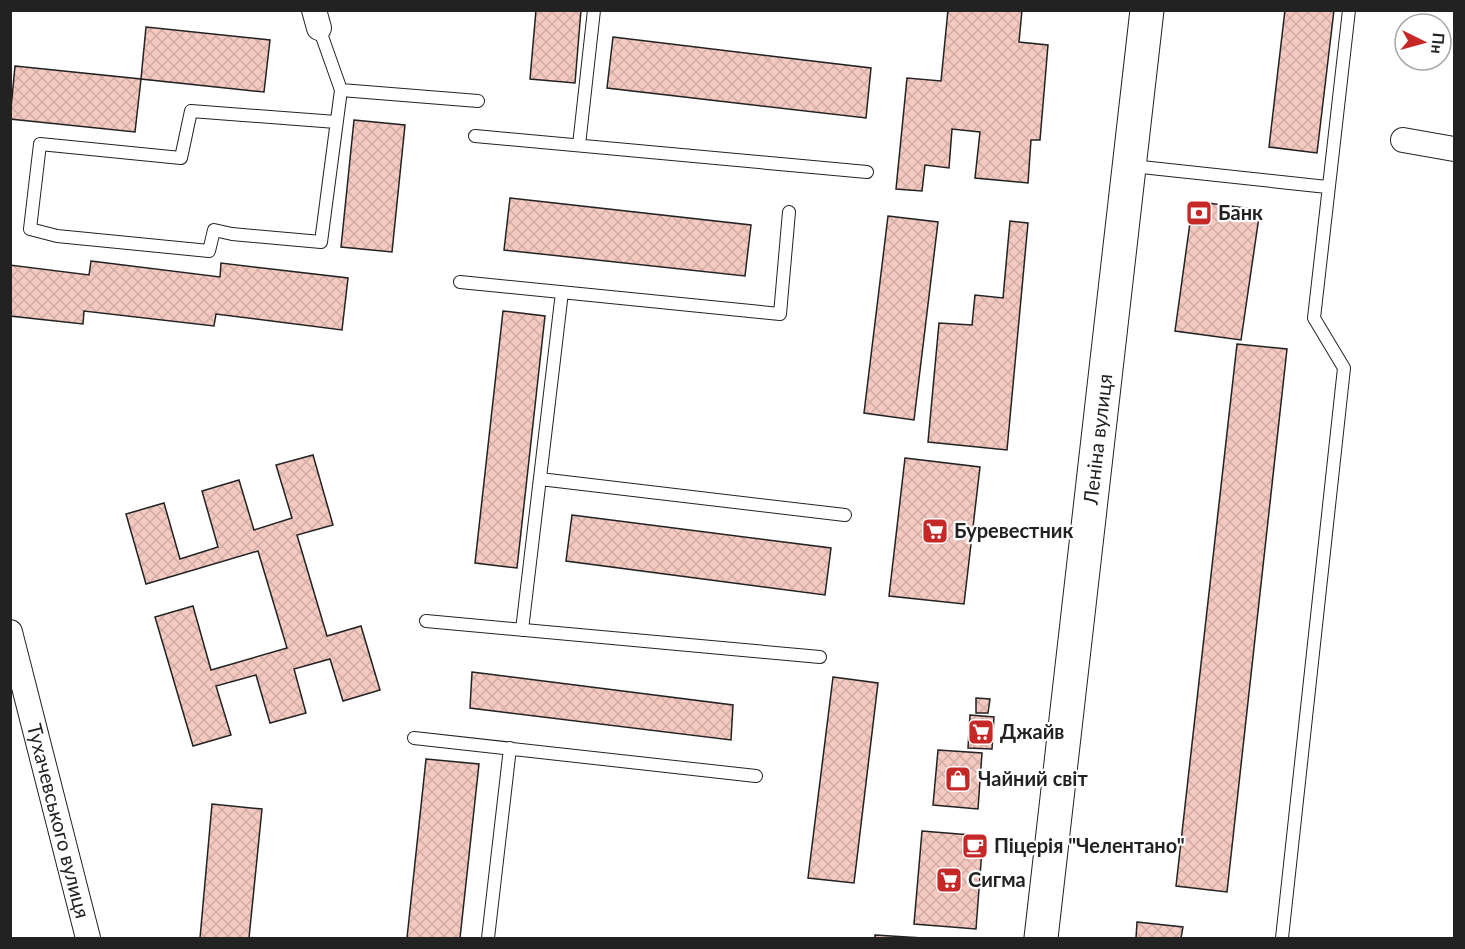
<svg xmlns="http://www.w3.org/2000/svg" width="1465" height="949" font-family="Lato,sans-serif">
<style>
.building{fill:url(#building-cross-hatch);stroke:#222;stroke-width:1.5}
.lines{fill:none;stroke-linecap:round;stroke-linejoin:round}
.lane-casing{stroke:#222;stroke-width:14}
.street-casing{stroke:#222;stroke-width:26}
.secondary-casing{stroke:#222;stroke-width:35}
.lane{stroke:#fff;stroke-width:12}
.street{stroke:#fff;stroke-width:24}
.secondary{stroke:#fff;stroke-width:33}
.labels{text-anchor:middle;stroke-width:4.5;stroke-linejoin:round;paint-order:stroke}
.poi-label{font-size:20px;font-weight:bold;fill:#222;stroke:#fff;text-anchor:start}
.street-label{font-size:20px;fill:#222;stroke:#fff}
</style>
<defs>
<pattern id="building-cross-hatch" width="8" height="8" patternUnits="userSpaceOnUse" patternTransform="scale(1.5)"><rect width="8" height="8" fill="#f3c9c0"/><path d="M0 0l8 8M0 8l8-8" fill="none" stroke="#d0aca5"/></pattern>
</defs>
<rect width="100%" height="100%" fill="#fff"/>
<path class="building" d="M536 10H581L575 83 530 79Z
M948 10H1022L1019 42 1048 45 1040 140H1031L1028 183 975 178 980 132 952 129 949 168 925 165 922 191 896 189 907 78 941 81Z
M1285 10H1334L1317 153 1269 147Z
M146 27 270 40 264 92 141 79Z
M613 37 871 68 866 118 607 88Z
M15 66 141 79 135 132 10 119Z
M354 120 405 125 392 252 341 247Z
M510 198 751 225 745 276 504 250Z
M1193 201 1260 210 1241 340 1175 331Z
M888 216 938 222 914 420 864 413Z
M1010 221 1028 223 1007 450 928 442 939 323 972 325 975 295 1003 298Z
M91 261 220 277 221 263 348 278 342 330 216 314 214 326 84 311 83 324 10 316V265L89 275Z
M503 311 545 316 517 568 475 563Z
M1237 344 1287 349 1227 892 1176 886Z
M313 455 333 525 297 535 327 636 361 626 380 690 343 701 330 659 294 669 306 713 270 723 256 675 216 686 231 735 193 746 155 617 193 606 211 670 287 648 258 551 146 584 126 514 164 503 180 559 218 547 202 491 239 480 254 530 292 518 276 465Z
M905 458 980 467 964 604 889 596Z
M572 515 831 548 825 595 566 561Z
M472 672 733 705 731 740 470 708Z
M833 677 878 683 854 883 808 878Z
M976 698 990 699 988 713H976Z
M970 715 994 717 992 749 968 748Z
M938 750 982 753 978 809 933 805Z
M426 759 479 764 460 938H407Z
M212 804 262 809 249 938H200Z
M922 831 983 836 976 929 914 924Z
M1137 922 1183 927 1181 938H1136Z
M875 935 923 938H875Z"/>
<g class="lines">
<defs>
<path id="lane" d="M319 28 341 90 478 101
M336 122 191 111 181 158 40 144 30 229 57 236 209 251 214 230 232 234 321 242 341 90
M475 136 867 172
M579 145 594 10
M1132 166 1327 187
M460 282 780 314 789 212
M540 479 845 515
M426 621 820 657
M522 630 562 292
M414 738 756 776
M488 938 510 748
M1282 938 1344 368 1314 318 1349 10"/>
<g id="street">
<path d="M314 10 319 28"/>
<path d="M1403 140 1454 149"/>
<path id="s1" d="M10 632 88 938"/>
</g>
<g id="secondary">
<path id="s2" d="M1041 938 1147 10"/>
</g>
</defs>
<use href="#lane" class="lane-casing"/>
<use href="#street" class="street-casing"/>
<use href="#secondary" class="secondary-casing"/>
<use href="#lane" class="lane"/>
<use href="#street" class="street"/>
<use href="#secondary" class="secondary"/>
</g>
<defs>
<symbol id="bank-square" viewBox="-11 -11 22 22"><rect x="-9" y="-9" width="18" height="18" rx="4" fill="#c62828" stroke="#fff"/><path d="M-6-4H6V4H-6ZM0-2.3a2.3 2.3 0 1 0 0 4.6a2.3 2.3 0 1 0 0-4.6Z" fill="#fff"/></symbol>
<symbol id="supermarket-square" viewBox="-11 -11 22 22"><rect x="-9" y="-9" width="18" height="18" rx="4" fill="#c62828" stroke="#fff"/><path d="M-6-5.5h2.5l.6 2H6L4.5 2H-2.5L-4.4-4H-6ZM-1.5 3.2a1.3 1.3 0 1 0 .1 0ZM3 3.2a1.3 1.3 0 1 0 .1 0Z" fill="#fff"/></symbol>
<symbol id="shop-square" viewBox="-11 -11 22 22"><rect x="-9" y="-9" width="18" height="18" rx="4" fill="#c62828" stroke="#fff"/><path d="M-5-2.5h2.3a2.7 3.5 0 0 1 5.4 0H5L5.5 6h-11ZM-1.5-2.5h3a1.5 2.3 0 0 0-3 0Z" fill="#fff"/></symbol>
<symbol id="cafe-square" viewBox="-11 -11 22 22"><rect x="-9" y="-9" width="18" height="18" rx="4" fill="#c62828" stroke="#fff"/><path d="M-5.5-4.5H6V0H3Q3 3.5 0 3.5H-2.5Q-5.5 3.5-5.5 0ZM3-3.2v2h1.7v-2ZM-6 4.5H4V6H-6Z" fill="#fff"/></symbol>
</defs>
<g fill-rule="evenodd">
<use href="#bank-square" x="1184" y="198" width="30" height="30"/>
<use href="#supermarket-square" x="920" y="516" width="30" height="30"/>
<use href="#supermarket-square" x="966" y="717" width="30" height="30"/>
<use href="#shop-square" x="943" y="764" width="30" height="30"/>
<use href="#cafe-square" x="960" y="831" width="30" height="30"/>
<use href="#supermarket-square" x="934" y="865" width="30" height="30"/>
</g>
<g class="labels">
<g class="poi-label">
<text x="1218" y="220">Банк</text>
<text x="954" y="538">Буревестник</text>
<text x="1000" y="739">Джайв</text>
<text x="978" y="786">Чайний світ</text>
<text x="994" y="853">Піцерія "Челентано"</text>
<text x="968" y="887">Сигма</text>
</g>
<g class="street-label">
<text dy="7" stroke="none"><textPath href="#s2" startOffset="502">Леніна вулиця</textPath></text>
<text dy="7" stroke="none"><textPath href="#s1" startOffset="195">Тухачевського вулиця</textPath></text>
</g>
</g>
<rect width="1465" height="949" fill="none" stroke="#222222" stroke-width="24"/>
<g transform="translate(1423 42) rotate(95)"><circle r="28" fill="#ffffff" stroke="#a7a7a7" stroke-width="1.5"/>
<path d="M0-4.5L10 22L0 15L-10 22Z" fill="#c62828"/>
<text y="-9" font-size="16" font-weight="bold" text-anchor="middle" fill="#222222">Пн</text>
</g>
</svg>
